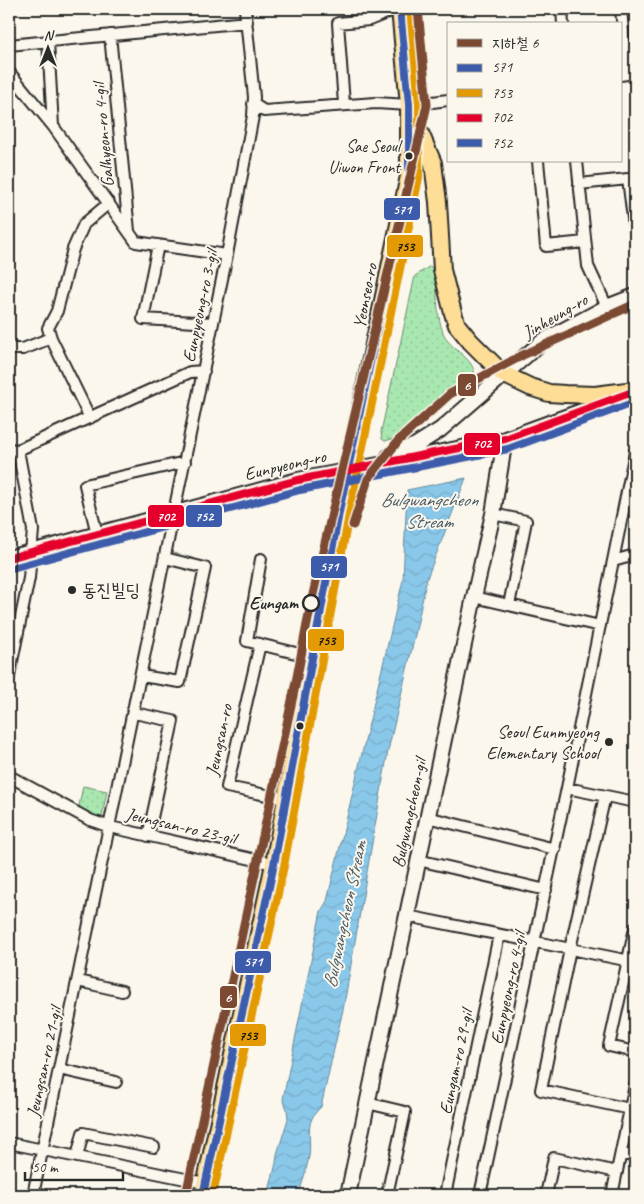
<svg xmlns="http://www.w3.org/2000/svg" width="644" height="1204" font-family="Caveat,'Poor Story',sans-serif">
<style>
.grass{fill:url(#grass-dots);stroke:#6a8a6e}
.water{fill:url(#water-waves);stroke:#64899e}
.lines{fill:none;stroke-linecap:round;stroke-linejoin:round}
.street-casing{stroke:#2b2b2b;stroke-width:14}
.secondary-casing{stroke:#2b2b2b;stroke-width:18}
.primary-casing{stroke:#2b2b2b;stroke-width:20}
.street{stroke:#fbf7ec;stroke-width:10}
.secondary{stroke:#fbf7ec;stroke-width:14}
.primary{stroke:#fedd96;stroke-width:16}
.bus-1-casing{stroke:#fbf7ec;stroke-width:11}
.bus-2-casing{stroke:#fbf7ec;stroke-width:11}
.bus-3-casing{stroke:#fbf7ec;stroke-width:11}
.bus-4-casing{stroke:#fbf7ec;stroke-width:11}
.bus-1{stroke:#3d5bab;stroke-width:8}
.bus-2{stroke:#e39a04;stroke-width:8}
.bus-3{stroke:#e4002b;stroke-width:8}
.bus-4{stroke:#3d5bab;stroke-width:8}
.metro-1-casing{stroke:#fbf7ec;stroke-width:12}
.metro-1{stroke:#7c4932;stroke-width:9}
.bus-dot{fill:#2b2b2b;stroke:#fbf7ec;stroke-width:2}
.stop-dot{fill:#fbf7ec;stroke:#2b2b2b;stroke-width:2.5}
.labels{text-anchor:middle;stroke-width:4;stroke-linejoin:round;paint-order:stroke}
.bus-label{font-size:17px;fill:#2b2b2b;stroke:#fbf7ec;text-anchor:end}
.street-label{font-size:18px;fill:#2b2b2b;stroke:#fbf7ec}
.poi-label{font-size:18px;fill:#2b2b2b;stroke:#fbf7ec;text-anchor:start}
.stop-label{font-size:18px;font-weight:bold;fill:#2b2b2b;stroke:#fbf7ec;text-anchor:end}
.water-label{font-size:19px;font-style:italic;fill:#485a64;stroke:#fbf7ec}
.line-badge{stroke:#fbf7ec;stroke-width:2}
.badge-label{font-size:14px;text-anchor:middle;font-weight:bold;fill:#fff}
.pale-badge-label{font-size:14px;text-anchor:middle;font-weight:bold;fill:#111}
</style>
<defs>
<pattern id="grass-dots" width="8" height="8" patternUnits="userSpaceOnUse" patternTransform="scale(1.25)"><rect width="8" height="8" fill="#a8e8b0"/><path d="M2 2h.1M6 6h.1" fill="none" stroke="#91c798" stroke-width="1.8" stroke-linecap="round"/></pattern>
<pattern id="water-waves" width="16" height="10" patternUnits="userSpaceOnUse" patternTransform="scale(1.25)"><rect width="16" height="10" fill="#8ac8ea"/><path d="M0 5q4-4 8 0t8 0" fill="none" stroke="#77acc9"/></pattern>
</defs>
<rect width="100%" height="100%" fill="#fbf7ec"/>
<filter id="ink" filterUnits="userSpaceOnUse"><feTurbulence type="fractalNoise" baseFrequency=".02" numOctaves="2"/><feDisplacementMap in="SourceGraphic" scale="10" xChannelSelector="R" yChannelSelector="G"/><feConvolveMatrix kernelMatrix="1 2 1 2 8 2 1 2 1" color-interpolation-filters="sRGB"/></filter>
<g filter="url(#ink)">
<path class="grass" d="M430 266 436 272C437 290 436 325 447 340 456 352 474 359 475 376L432 418 392 439 385 441 382 439 381 432 415 276Z
M83 786 107 791 102 817 90 815 79 806Z"/>
<path class="water" d="M466 478 427 578 415 635 388 751 344 1005 321 1107C303 1123 312 1136 309 1156 307 1169 302 1182 299 1195H268L276 1163 277 1154 288 1119 287 1109 283 1099 321 911 327 901 403 580 407 490Z"/>
<g class="lines">
<defs>
<path id="street" d="M562 9 563 24
M621 9 627 74
M110 35 129 231
M48 41 53 126
M9 45 247 22
M9 72 53 126 136 242 227 255
M620 75 635 73
M253 104 264 111 376 103 409 105 448 100
M344 104 338 23 369 20 396 9
M538 161 546 246 585 242
M577 161 588 266 607 307
M579 184 628 179 635 234
M158 245 143 319 213 323
M9 345 12 349H23L51 338
M90 418 51 338 48 328 57 311 73 249 84 224 109 203
M9 449 18 450 190 372 204 371
M493 514 526 521 509 605
M97 534 85 485 185 462
M261 559 247 641 312 657
M613 561 635 555
M474 597 600 626
M260 644 227 787 286 799
M9 676 29 578 33 530 18 450
M141 676 180 682 205 568 165 558
M134 713 173 721 148 836
M9 776 90 820 110 827 274 864
M567 788 635 802
M605 796 570 949 541 1090 630 1109
M427 817 555 849
M418 860 546 890
M407 916 635 962
M635 928 609 1046 635 1052
M78 981 122 991
M59 1069 116 1082
M367 1103 405 1112 387 1195
M9 1143 205 1183
M621 1153 635 1156
M77 1157 83 1133 154 1147
M33 1195 227 255 253 116 254 97 245 9
M445 1195 499 935
M480 1195 567 788 635 452
M546 1195 554 1158 617 1172
M612 1195 635 1085"/>
<path id="secondary" d="M389 456 416 445 440 430 543 341 607 307 635 296
M9 558 298 480 389 463 505 439 623 396
M348 1195 474 597 493 514 505 439"/>
<path id="primary" d="M411 112 433 163 438 202 442 270 453 313 457 325 470 341 503 374 530 387 549 393 565 394 595 395 635 390
M203 1195 274 864 340 507 409 176V105L400 9"/>
</defs>
<use href="#street" class="street-casing"/>
<use href="#secondary" class="secondary-casing"/>
<use href="#primary" class="primary-casing"/>
<use href="#street" class="street"/>
<use href="#secondary" class="secondary"/>
<use href="#primary" class="primary"/>
<defs>
<path id="bus-1" d="M203 1195 274 864 340 507 409 176V105L400 9"/>
<path id="bus-2" d="M213 1195 284 866 350 509 419 178V104L410 9"/>
<path id="bus-3" d="M9 558 298 480 505 439 635 391"/>
<path id="bus-4" d="M12 568 300 490 508 449 635 402"/>
</defs>
<use href="#bus-1" class="bus-1-casing"/>
<use href="#bus-2" class="bus-2-casing"/>
<use href="#bus-3" class="bus-3-casing"/>
<use href="#bus-4" class="bus-4-casing"/>
<use href="#bus-1" class="bus-1"/>
<use href="#bus-2" class="bus-2"/>
<use href="#bus-3" class="bus-3"/>
<use href="#bus-4" class="bus-4"/>
<defs>
<path id="metro-1" d="M353 525 368 479 398 441 450 394 523 355 635 304
M186 1195 297 677 311 603 427 105 418 9"/>
</defs>
<use href="#metro-1" class="metro-1-casing"/>
<use href="#metro-1" class="metro-1"/>
</g>
</g>
<g class="bus-dot">
<circle cx="409" cy="156" r="4.5"/>
<circle cx="72" cy="590" r="5"/>
<circle cx="300" cy="726" r="4.5"/>
<circle cx="609" cy="742" r="5"/>
</g>
<circle class="stop-dot" cx="311" cy="603" r="8"/>
<g class="labels">
<g class="bus-label">
<text x="400" y="152">Sae Seoul<tspan x="400" dy="21">Uiwon Front</tspan></text>
</g>
<g class="street-label">
<text transform="translate(103 135) rotate(-95)" y="6">Galhyeon-ro 4-gil</text>
<text transform="translate(365 296) rotate(-79)" y="6">Yeonseo-ro</text>
<text transform="translate(200 306) rotate(-78)" y="6">Eunpyeong-ro 3-gil</text>
<text transform="translate(555 316) rotate(-30)" y="6">Jinheung-ro</text>
<text transform="translate(285 465) rotate(-13)" y="6">Eunpyeong-ro</text>
<text transform="translate(219 740) rotate(-78)" y="6">Jeungsan-ro</text>
<text transform="translate(409 813) rotate(-78)" y="6">Bulgwangcheon-gil</text>
<text transform="translate(181 826) rotate(13)" y="6">Jeungsan-ro 23-gil</text>
<text transform="translate(508 988) rotate(-78)" y="6">Eunpyeong-ro 4-gil</text>
<text transform="translate(44 1062) rotate(-78)" y="6">Jeungsan-ro 21-gil</text>
<text transform="translate(456 1062) rotate(-78)" y="6">Eungam-ro 29-gil</text>
</g>
<g class="poi-label">
<text x="82" y="596">동진빌딩</text>
<text x="599" y="738" text-anchor="end">Seoul Eunmyeong<tspan x="599" dy="21">Elementary School</tspan></text>
</g>
<g class="stop-label">
<text x="298" y="609">Eungam</text>
</g>
<g class="water-label">
<text x="429" y="506">Bulgwangcheon<tspan x="429" dy="22">Stream</tspan></text>
<text transform="translate(344 914) rotate(-78)" y="7">Bulgwangcheon Stream</text>
</g>
</g>
<g class="line-badge">
<rect x="383" y="197" width="38" height="24" rx="5" fill="#3d5bab"/>
<rect x="386" y="234" width="38" height="24" rx="5" fill="#e39a04"/>
<rect x="457" y="373" width="20" height="24" rx="5" fill="#7c4932"/>
<rect x="463" y="432" width="38" height="24" rx="5" fill="#e4002b"/>
<rect x="147" y="504" width="38" height="24" rx="5" fill="#e4002b"/>
<rect x="185" y="504" width="38" height="24" rx="5" fill="#3d5bab"/>
<rect x="310" y="555" width="38" height="24" rx="5" fill="#3d5bab"/>
<rect x="307" y="628" width="38" height="24" rx="5" fill="#e39a04"/>
<rect x="234" y="950" width="38" height="24" rx="5" fill="#3d5bab"/>
<rect x="219" y="985" width="19" height="24" rx="5" fill="#7c4932"/>
<rect x="229" y="1023" width="38" height="24" rx="5" fill="#e39a04"/>
</g>
<g class="badge-label">
<text x="402" y="214">571</text>
<text x="467" y="390">6</text>
<text x="482" y="448">702</text>
<text x="166" y="521">702</text>
<text x="204" y="521">752</text>
<text x="329" y="571">571</text>
<text x="253" y="966">571</text>
<text x="228" y="1002">6</text>
</g>
<g class="pale-badge-label">
<text x="405" y="251">753</text>
<text x="326" y="645">753</text>
<text x="248" y="1040">753</text>
</g>
<rect width="644" height="1204" fill="none" stroke="#fbf7ec" stroke-width="30"/>
<rect x="15" y="15" width="614" height="1174" fill="none" stroke="#2b2b2b" stroke-width="2" filter="url(#ink)"/>
<rect x="447" y="22" width="175" height="140" fill="#fbf7ec" stroke="#a8a59f"/>
<rect x="457" y="39" width="25" height="8" fill="#7c4932" stroke="#a8a59f"/>
<text x="492" y="48" font-size="15" fill="#2b2b2b">지하철 6</text>
<rect x="457" y="64" width="25" height="8" fill="#3d5bab" stroke="#a8a59f"/>
<text x="492" y="72" font-size="15" fill="#2b2b2b">571</text>
<rect x="457" y="89" width="25" height="8" fill="#e39a04" stroke="#a8a59f"/>
<text x="492" y="98" font-size="15" fill="#2b2b2b">753</text>
<rect x="457" y="114" width="25" height="8" fill="#e4002b" stroke="#a8a59f"/>
<text x="492" y="122" font-size="15" fill="#2b2b2b">702</text>
<rect x="457" y="139" width="25" height="8" fill="#3d5bab" stroke="#a8a59f"/>
<text x="492" y="148" font-size="15" fill="#2b2b2b">752</text>
<g transform="translate(48 48)" stroke="#fbf7ec" stroke-width="4" paint-order="stroke">
<path d="M0-4L9 19L0 12L-9 19Z" fill="#2b2b2b"/>
<text y="-8" font-size="14" font-weight="bold" text-anchor="middle" fill="#2b2b2b">N</text>
</g>
<path d="M25 1172v8h98v-8" fill="none" stroke="#2b2b2b" stroke-width="2.5"/>
<text x="32" y="1172" font-size="15" fill="#2b2b2b" stroke="#fbf7ec" stroke-width="4" paint-order="stroke">50 m</text>
</svg>
